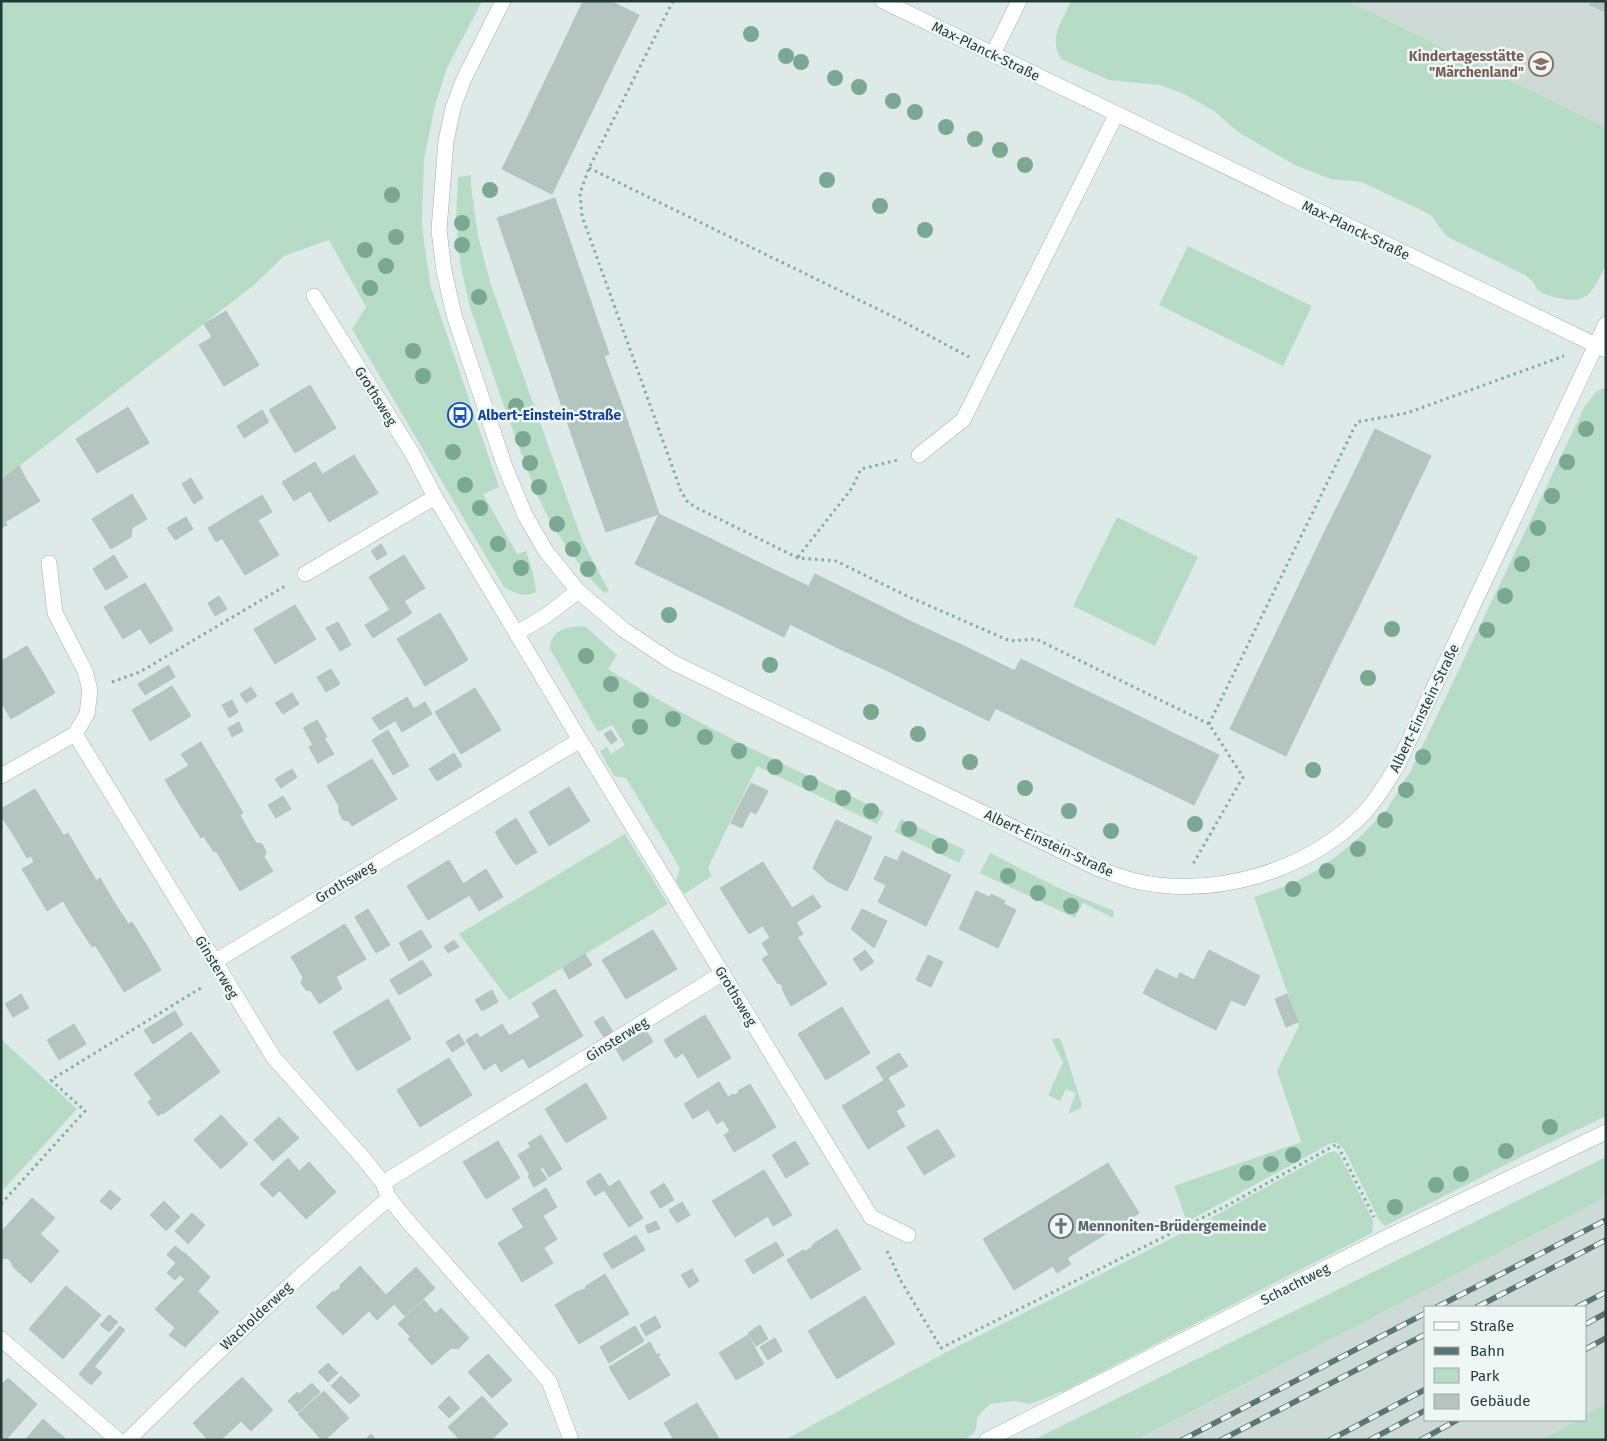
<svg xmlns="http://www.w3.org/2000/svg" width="1607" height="1441" font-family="'Fira Sans',sans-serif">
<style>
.built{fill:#cddad6;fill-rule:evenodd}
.green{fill:#b6dcc6}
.building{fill:#b4c5c0;stroke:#b1c4bf}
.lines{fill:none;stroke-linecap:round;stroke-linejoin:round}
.minor-casing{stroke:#a1b2af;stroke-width:16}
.path{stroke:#7eafa6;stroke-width:3;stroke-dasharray:2.5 4;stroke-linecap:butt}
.minor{stroke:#fff;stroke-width:15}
.rail-casing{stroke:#597673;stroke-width:5.5}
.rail{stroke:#eff7f4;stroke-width:4;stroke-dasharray:11;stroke-linecap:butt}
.tree{fill:#7aa893}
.labels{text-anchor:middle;stroke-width:5;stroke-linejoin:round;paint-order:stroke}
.street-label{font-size:14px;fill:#1f3a37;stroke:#eff7f4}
.education-label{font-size:14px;font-weight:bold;fill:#785e54;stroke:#eff7f4;text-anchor:end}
.transit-label{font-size:14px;font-weight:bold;fill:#164399;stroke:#eff7f4;text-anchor:start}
.worship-label{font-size:14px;font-weight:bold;fill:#5b616d;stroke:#eff7f4;text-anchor:start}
</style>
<rect width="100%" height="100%" fill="#deeae7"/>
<path class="built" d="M1347 1H1606V127Z
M1606 1197V1419L1568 1440H1138ZM1426 1307H1586V1420H1426Z"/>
<path class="green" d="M1 1H482L447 68 435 105 424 160 422 220 424 242 431 288 499 487 483 494 517 554 526 551 534 577 536 592C525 598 515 593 504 587L352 329 366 307 329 240 284 256 254 285 1 480Z
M1071 1H1347L1606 127V265C1594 288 1590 306 1559 298 1553 297 1543 294 1538 290 1536 288 1535 285 1534 283 1532 280 1528 278 1525 275L1446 236 1431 215 1362 182 1331 179 1295 165 1238 132 1214 111 1184 94 1160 85 1109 80 1061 59C1048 38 1062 21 1071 1Z
M471 175V186L478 236 491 285 582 540 609 591 604 593 587 575 553 527 535 491 499 392 469 304 460 261 456 220 458 177Z
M1188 246 1312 306 1283 366 1159 305Z
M1606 387V1116L1529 1153 1385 1226 1379 1220 1344 1149 1338 1143H1331L1187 1222 1174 1186 1301 1142 1277 1071 1299 1026 1254 897 1291 884 1316 871 1338 855 1362 835 1387 809 1410 772 1585 406 1596 392Z
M1117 517 1198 557 1155 646 1073 606Z
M577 626 586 627 617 655 608 669C695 725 791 767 884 812L877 824 757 766 708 868 712 876 684 894 676 881 680 868 626 778 614 776 600 751 607 747 611 754 625 745 612 725 598 732 550 649C551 632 562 628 577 626Z
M901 819 965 850 959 863 895 832Z
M625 834 668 904 509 1000 459 934Z
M990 853 1063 890 1114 911 1113 918 1083 903 1075 918 980 873Z
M1058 1038 1061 1040 1082 1105 1079 1109 1068 1114 1076 1093 1066 1089 1060 1101 1048 1095 1063 1062 1051 1039Z
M1 1039 77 1109 1 1192Z
M1335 1151 1339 1154 1373 1220V1226L1372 1233 1066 1390 1030 1404 1014 1401 990 1404 977 1417C977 1431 976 1432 965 1440H785L941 1355 1198 1225 1328 1153Z
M1606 1157V1197L1137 1440H1033Z
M1606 1404V1440H1542L1578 1420H1586V1415Z"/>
<path class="building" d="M583 1H610L639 15 610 74 560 50Z
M1592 1H1606V12L1590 5Z
M560 50 610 74 581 134 531 110Z
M531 110 581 134 552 194 502 169Z
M555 198 573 250 515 270 497 218Z
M573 250 591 302 533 322 515 270Z
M591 302 609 354 551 374 533 322Z
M226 311 234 324 212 337 204 324Z
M234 324 259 365 224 386 199 345Z
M604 356 623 408 569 427 551 374Z
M310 385 336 428 295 453 269 410Z
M128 407 149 443 97 473 76 439Z
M623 408 641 461 587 479 569 427Z
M262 410 269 422 244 438 237 426Z
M1375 429 1431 456 1407 506 1351 479Z
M354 455 378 493 329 522 306 484Z
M641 461 659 514 606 532 587 479Z
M315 462 322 474 306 484 310 491 294 501 282 482Z
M19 466 26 479 1 493V480Z
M191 478 203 498 194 504 182 484Z
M26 479 40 501 5 522 1 516V493Z
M1351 479 1407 506 1383 557 1326 529Z
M132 494 147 519 132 528 131 537 111 549 92 519Z
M262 495 272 512 258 520 256 517 248 523 239 509Z
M239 509 248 523 216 542 208 528Z
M659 514 709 538 684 588 635 564Z
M1 516 7 525 1 528Z
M186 517 193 529 175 540 167 528Z
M256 517 279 555 245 575 222 538Z
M1326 529 1383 557 1359 606 1302 579Z
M709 538 758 562 734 612 684 588Z
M381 544 387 554 377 560 371 551Z
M114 555 121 567 99 579 93 569Z
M404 555 425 588 390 610 369 577Z
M758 562 808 586 784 637 734 612Z
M121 567 128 577 106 590 99 579Z
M815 574 864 598 840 649 790 624Z
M1302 579 1359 606 1334 656 1278 629Z
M145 583 164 614 123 639 104 607Z
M219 596 227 609 215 616 208 603Z
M864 598 914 623 890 672 840 649Z
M404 601 412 613 382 632 375 619Z
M295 605 316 639 275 664 254 629Z
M440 613 454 636 411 662 397 639Z
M164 614 173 630 150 644 140 628Z
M375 619 382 632 373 638 365 625Z
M338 622 351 645 340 651 326 628Z
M914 623 964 646 940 697 890 672Z
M1278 629 1334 656 1310 706 1254 679Z
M454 636 468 660 425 686 411 662Z
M27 646 41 669 1 693V661Z
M964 646 1015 671 989 721 940 697Z
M1021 659 1070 683 1046 733 995 708Z
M169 665 175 677 145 695 138 684Z
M41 669 55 693 11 719 1 702V693Z
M331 669 340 684 326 692 317 677Z
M1254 679 1310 706 1286 756 1230 729Z
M1070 683 1120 707 1095 757 1046 733Z
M172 686 191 716 150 741 132 710Z
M251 687 257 696 246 703 240 694Z
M475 688 501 730 461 754 435 712Z
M292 693 299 704 283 714 275 703Z
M407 697 414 709 380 730 372 718Z
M232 700 238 712 229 718 222 705Z
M425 702 432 714 412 726 405 714Z
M1120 707 1169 731 1145 781 1095 757Z
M405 714 412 726 402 732 395 720Z
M317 720 327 737 313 745 303 728Z
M239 722 243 731 232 737 228 728Z
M388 730 409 766 393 775 372 740Z
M611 730 617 740 611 744 604 734Z
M1169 731 1219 755 1194 805 1145 781Z
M324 738 334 754 318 763 309 747Z
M201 742 208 754 189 766 181 754Z
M454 753 462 766 437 781 429 769Z
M208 754 222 777 179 803 165 780Z
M372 759 397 799 352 826 349 821 343 820 339 812V806L327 786Z
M292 769 297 777 281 788 275 779Z
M222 777 236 801 194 827 179 803Z
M751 783 768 791 756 814 739 806Z
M569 787 590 821 549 846 529 812Z
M35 789 49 812 13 834 1 816V809Z
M283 796 291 809 276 818 268 805Z
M236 801 243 813 201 838 194 827Z
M739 806 750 811 742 828 731 823Z
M49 812 64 836 27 858 13 834Z
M240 815 249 831 214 852 204 837Z
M516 818 530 841 508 854 495 832Z
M836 820 872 837 855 875 818 857Z
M249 831 256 843 262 844 266 852 264 857 273 871 240 891 216 851Z
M68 833 82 857 33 887 22 869 34 862 31 856Z
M530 841 537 852 516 865 508 854Z
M902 851 951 875 932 914 912 904 903 907 900 913 878 902Z
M885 856 897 861 886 885 874 879Z
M82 857 96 880 47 911 33 887Z
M818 857 855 875 847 891 827 881 813 868Z
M449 860 470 895 428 920 407 886Z
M763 862 792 908 749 934 720 888Z
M486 869 503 897 479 911 463 884Z
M100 878 114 902 77 924 63 901Z
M976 891 989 897 991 894 1005 901 1004 904 1016 910 998 948 959 929Z
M813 895 821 907 770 938 763 926Z
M114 902 129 925 92 947 77 924Z
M912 904 932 914 926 926 900 913 903 907Z
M368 909 390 945 376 953 355 917Z
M862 909 887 921 874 948 851 929Z
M132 922 147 946 110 969 95 945Z
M796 922 803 934 769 955 762 943Z
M345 924 366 959 336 977 342 989 319 1004 311 991 306 990 301 983 303 977 291 957Z
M421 930 432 947 409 961 399 943Z
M653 930 677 969 626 999 602 960Z
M797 937 827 984 791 1006 782 989 783 988 780 983 778 984 762 959Z
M454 940 459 947 448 953 444 947Z
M147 946 161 970 124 992 110 969Z
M865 950 874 962 861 971 853 959Z
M1209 950 1260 976 1245 1006 1231 1000 1216 1030 1164 1004 1180 973 1194 980Z
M585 954 592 965 569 979 563 968Z
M928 955 943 962 931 987 916 980Z
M422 960 432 975 399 995 390 980Z
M1156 969 1177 979 1164 1004 1143 993Z
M555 989 583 1036 529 1068 509 1036 540 1017 532 1003Z
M492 990 498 1002 482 1011 475 1000Z
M21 994 29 1008 13 1017 5 1004Z
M1287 994 1298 1022 1286 1027 1275 999Z
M388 999 411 1039 357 1071 333 1032Z
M842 1007 870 1053 826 1080 798 1034Z
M175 1011 183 1025 153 1044 144 1030Z
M705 1015 731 1058 698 1078 683 1053 675 1058 664 1040Z
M603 1016 613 1032 604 1037 594 1022Z
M74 1024 86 1044 59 1060 47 1040Z
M502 1024 523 1058 501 1072 480 1038Z
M646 1030 653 1042 623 1061 616 1049Z
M191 1032 220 1072 163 1114 162 1113 158 1116 148 1102 152 1099 134 1074Z
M477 1033 495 1063 484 1070 466 1040Z
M459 1034 465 1044 452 1052 446 1042Z
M899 1053 908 1066 884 1080 876 1067Z
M449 1058 472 1095 420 1127 397 1090Z
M888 1078 905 1106 896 1111 905 1126 868 1149 842 1106Z
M719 1082 728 1097 693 1119 684 1104Z
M586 1083 607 1118 566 1143 545 1109Z
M750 1084 776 1127 734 1152 724 1135 730 1131 723 1120 717 1124 708 1109 733 1094 734 1095 739 1093 738 1091Z
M221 1115 248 1144 221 1169 194 1140Z
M279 1117 299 1138 273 1161 254 1140Z
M938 1129 955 1156 924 1175 907 1147Z
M541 1135 562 1169 549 1177 528 1143Z
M498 1141 520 1178 486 1199 463 1162Z
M795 1141 809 1164 786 1178 772 1155Z
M531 1147 543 1167 530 1175 518 1155Z
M288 1158 299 1171 273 1197 260 1184Z
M309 1162 336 1192 306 1219 279 1190Z
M1108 1163 1139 1213 1067 1258 1071 1264 1057 1273 1053 1266 1014 1290 983 1239Z
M540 1169 547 1179 534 1187 528 1176Z
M764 1170 792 1215 773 1226 768 1216 735 1237 712 1201Z
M600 1173 609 1187 619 1180 643 1218 629 1227 604 1190 595 1196 586 1182Z
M664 1183 674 1200 660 1208 650 1192Z
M546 1188 557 1207 524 1228 512 1209Z
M110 1190 121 1199 111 1210 100 1201Z
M32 1198 55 1218 40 1234 59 1251 31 1283 13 1267 12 1263 7 1258 3 1259 1 1257V1232Z
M164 1201 180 1217 166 1231 150 1215Z
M682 1202 690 1215 677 1223 669 1210Z
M192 1213 205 1225 188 1244 175 1231Z
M543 1216 557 1239 544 1248 553 1263 522 1282 498 1243Z
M656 1221 660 1229 648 1233 645 1226Z
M837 1229 861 1269 811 1299 787 1260 803 1250 806 1251 812 1247 813 1244Z
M636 1235 645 1250 612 1269 603 1254Z
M776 1242 784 1255 753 1274 745 1260Z
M175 1246 184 1253 176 1263 167 1255Z
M185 1253 210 1277 198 1291 180 1275 175 1280 167 1273Z
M360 1266 394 1304 377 1320 369 1311 343 1335 316 1307 332 1292H335L340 1288V1285Z
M416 1267 435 1288 405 1316 386 1295Z
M692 1269 699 1281 689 1288 681 1275Z
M605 1274 629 1314 579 1344 555 1305 578 1291 586 1289V1286Z
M185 1279 219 1312 185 1347 169 1335 175 1328 155 1309Z
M66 1286 101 1315 63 1359 29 1329Z
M865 1296 895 1344 837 1379 808 1331Z
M424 1300 436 1314 411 1337 398 1324Z
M441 1308 469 1338 458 1349 451 1348 432 1365 408 1339Z
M109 1315 118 1322 109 1332 100 1325Z
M655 1316 661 1327 646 1336 640 1325Z
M760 1325 768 1339 756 1346 748 1333Z
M120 1326 125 1330 94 1367 89 1362Z
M635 1326 644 1341 609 1363 600 1347Z
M748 1335 756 1350 728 1367 719 1353Z
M775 1338 782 1351 768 1360 760 1347Z
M650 1342 657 1355 659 1353 660 1355 658 1356 670 1375 629 1400 609 1367Z
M756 1350 764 1364 736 1380 728 1367Z
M488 1354 512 1380 492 1398 468 1372Z
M89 1362 102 1373 91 1385 79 1374Z
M328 1363 338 1373 328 1382 318 1372Z
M341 1376 360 1395 350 1404 331 1386Z
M242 1377 273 1410 251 1431 241 1421 221 1440H208L193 1423Z
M8 1378 37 1404 6 1440H1V1385Z
M312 1383 320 1392 307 1404 299 1394Z
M324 1391 349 1418 325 1440H322L298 1414Z
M297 1392 307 1404 298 1412 288 1401Z
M449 1396 460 1408 449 1418 438 1407Z
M482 1396 508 1424 491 1440H460L448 1427Z
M697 1403 720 1440H674L664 1423Z
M43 1419 54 1429 45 1440H25Z
M54 1429 67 1440H45Z
M371 1434 376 1440H365Z"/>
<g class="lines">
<defs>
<path id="minor" d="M503 1 463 81 453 108 446 141 439 230 444 271 454 315 505 467 525 515 545 550 578 591 624 630 672 662 1099 869C1111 873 1123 878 1135 881 1215 899 1308 871 1364 813 1377 800 1387 781 1397 766L1606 324
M883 1 1606 350
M993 54 1019 1
M314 296 412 453 435 497 580 740 871 1217 908 1235
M919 455 963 420 1116 115
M49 563 55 613 85 671 90 690 87 714 75 734 274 1058 364 1159 383 1183 389 1198 405 1218 549 1381 570 1437
M305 574 435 497
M517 633 547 615 578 591
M1 776 75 734
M214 962 580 740
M383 1183 723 973
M1 1339 118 1440
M128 1440C212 1356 299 1275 389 1198
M987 1440 1385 1238 1606 1132"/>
</defs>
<use href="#minor" class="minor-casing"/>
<path class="path" d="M673 1 589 168 580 193 582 216 681 491 687 501 695 507 798 558 836 561 907 596 1010 641 1036 639 1209 724 1243 777 1193 864
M589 168 900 320 969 357
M798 557 852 488 861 469 898 460
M112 682 140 672 285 586
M1209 724 1357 422 1407 413 1564 356
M1 1204 85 1111 51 1080 204 986
M887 1251 901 1281 941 1348 1228 1205 1337 1144 1374 1217"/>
<use href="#minor" class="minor"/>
<defs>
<path id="rail" d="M1437 1307 1606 1220
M1477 1307 1606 1240
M1577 1307 1606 1292
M1586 1324 1606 1313
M1586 1349 1606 1338
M1182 1440 1426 1313
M1221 1440 1426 1334
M1330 1440 1426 1389
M1370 1440 1426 1410
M1421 1440 1457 1420"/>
</defs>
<use href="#rail" class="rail-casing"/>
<use href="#rail" class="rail"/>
</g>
<g class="tree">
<circle cx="751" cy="34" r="8"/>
<circle cx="786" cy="56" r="8"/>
<circle cx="801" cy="62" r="8"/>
<circle cx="835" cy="78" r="8"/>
<circle cx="859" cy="87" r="8"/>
<circle cx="893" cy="101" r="8"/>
<circle cx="915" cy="112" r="8"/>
<circle cx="946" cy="127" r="8"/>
<circle cx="975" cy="139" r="8"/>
<circle cx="1000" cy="150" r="8"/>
<circle cx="1025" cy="165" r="8"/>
<circle cx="827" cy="180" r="8"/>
<circle cx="490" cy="190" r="8"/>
<circle cx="392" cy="195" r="8"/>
<circle cx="880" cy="206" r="8"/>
<circle cx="462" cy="223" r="8"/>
<circle cx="925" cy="230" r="8"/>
<circle cx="396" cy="237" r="8"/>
<circle cx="462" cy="245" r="8"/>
<circle cx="365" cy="250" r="8"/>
<circle cx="386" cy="266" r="8"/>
<circle cx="370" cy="288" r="8"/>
<circle cx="479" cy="297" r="8"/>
<circle cx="413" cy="351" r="8"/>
<circle cx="423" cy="376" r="8"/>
<circle cx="516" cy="406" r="8"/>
<circle cx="1586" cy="429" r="8"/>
<circle cx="523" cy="439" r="8"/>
<circle cx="453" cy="452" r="8"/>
<circle cx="1567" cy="462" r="8"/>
<circle cx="530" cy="463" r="8"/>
<circle cx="465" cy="485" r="8"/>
<circle cx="539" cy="487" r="8"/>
<circle cx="1552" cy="496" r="8"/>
<circle cx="480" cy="508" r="8"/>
<circle cx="557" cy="524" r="8"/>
<circle cx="1538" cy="528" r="8"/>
<circle cx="498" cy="544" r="8"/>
<circle cx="573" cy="549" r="8"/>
<circle cx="1522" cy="564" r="8"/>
<circle cx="521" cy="568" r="8"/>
<circle cx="588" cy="569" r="8"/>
<circle cx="1505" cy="596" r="8"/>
<circle cx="669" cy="615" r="8"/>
<circle cx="1392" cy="629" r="8"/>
<circle cx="1487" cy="630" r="8"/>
<circle cx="586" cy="656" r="8"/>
<circle cx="770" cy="665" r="8"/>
<circle cx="1368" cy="678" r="8"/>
<circle cx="611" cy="684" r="8"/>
<circle cx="641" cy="700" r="8"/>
<circle cx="871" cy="712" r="8"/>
<circle cx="673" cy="719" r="8"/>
<circle cx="640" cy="727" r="8"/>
<circle cx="918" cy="734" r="8"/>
<circle cx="705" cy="737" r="8"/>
<circle cx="739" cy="751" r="8"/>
<circle cx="1423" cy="757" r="8"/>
<circle cx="970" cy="762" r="8"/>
<circle cx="775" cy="767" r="8"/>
<circle cx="1313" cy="770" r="8"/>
<circle cx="810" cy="783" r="8"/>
<circle cx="1025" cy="788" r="8"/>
<circle cx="1406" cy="790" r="8"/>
<circle cx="843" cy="798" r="8"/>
<circle cx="871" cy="811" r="8"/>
<circle cx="1069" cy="811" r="8"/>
<circle cx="1385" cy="820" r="8"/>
<circle cx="1195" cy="824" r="8"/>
<circle cx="909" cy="829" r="8"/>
<circle cx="1111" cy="831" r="8"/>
<circle cx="940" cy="846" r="8"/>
<circle cx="1358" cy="849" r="8"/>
<circle cx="1327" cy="871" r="8"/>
<circle cx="1008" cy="876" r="8"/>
<circle cx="1293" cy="889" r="8"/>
<circle cx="1038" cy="893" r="8"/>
<circle cx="1071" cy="906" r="8"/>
<circle cx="1550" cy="1127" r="8"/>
<circle cx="1506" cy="1151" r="8"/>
<circle cx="1293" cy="1155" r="8"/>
<circle cx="1271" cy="1164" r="8"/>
<circle cx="1247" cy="1173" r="8"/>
<circle cx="1461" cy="1174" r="8"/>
<circle cx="1436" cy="1185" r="8"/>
<circle cx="1395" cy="1207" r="8"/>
</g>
<defs>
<symbol id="school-ring" viewBox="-11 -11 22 22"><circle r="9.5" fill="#eff7f4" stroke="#8d6e63" stroke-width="1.5"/><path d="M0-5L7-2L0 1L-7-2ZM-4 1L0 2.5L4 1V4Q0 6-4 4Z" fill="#8d6e63"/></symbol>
<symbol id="bus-ring" viewBox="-11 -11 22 22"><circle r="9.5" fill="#eff7f4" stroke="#1a4fb4" stroke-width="1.5"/><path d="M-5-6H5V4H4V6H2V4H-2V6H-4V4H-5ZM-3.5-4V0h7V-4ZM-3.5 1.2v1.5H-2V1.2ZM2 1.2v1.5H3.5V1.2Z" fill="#1a4fb4"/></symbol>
<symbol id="church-ring" viewBox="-11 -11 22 22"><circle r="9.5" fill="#eff7f4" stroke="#6b7280" stroke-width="1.5"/><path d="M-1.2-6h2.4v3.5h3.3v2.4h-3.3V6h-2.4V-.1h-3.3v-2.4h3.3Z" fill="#6b7280"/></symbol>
</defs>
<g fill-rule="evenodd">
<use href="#school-ring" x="1527" y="50" width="28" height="28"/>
<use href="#bus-ring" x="446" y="401" width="28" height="28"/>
<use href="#church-ring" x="1047" y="1212" width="28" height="28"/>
</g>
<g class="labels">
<g class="street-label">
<text transform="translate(986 51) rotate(26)" y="5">Max-Planck-Straße</text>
<text transform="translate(1356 230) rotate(26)" y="5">Max-Planck-Straße</text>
<text transform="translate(376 396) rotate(58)" y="5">Grothsweg</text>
<text transform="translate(1424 708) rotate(-64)" y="5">Albert-Einstein-Straße</text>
<text transform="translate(1049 843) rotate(25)" y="5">Albert-Einstein-Straße</text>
<text transform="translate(345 882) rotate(-31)" y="5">Grothsweg</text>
<text transform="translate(217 967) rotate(59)" y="5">Ginsterweg</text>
<text transform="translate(736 996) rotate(59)" y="5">Grothsweg</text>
<text transform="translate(617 1039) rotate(-32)" y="5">Ginsterweg</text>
<text transform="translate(1295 1284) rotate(-27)" y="5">Schachtweg</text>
<text transform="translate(256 1316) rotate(-43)" y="5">Wacholderweg</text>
</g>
<g class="education-label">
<text x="1524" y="61">Kindertagesstätte<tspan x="1524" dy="16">"Märchenland"</tspan></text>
</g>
<g class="transit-label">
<text x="478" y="420">Albert-Einstein-Straße</text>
</g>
<g class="worship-label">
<text x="1078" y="1231">Mennoniten-Brüdergemeinde</text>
</g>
</g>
<rect width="1607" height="1441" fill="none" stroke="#1f3a37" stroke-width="5"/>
<rect x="1424" y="1306" width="162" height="115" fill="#eff7f4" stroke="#9caba8"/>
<rect x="1434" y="1322" width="25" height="8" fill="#ffffff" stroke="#9caba8"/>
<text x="1470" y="1331" font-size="15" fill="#1f3a37">Straße</text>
<rect x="1434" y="1347" width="25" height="8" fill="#597673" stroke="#9caba8"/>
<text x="1470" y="1356" font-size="15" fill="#1f3a37">Bahn</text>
<rect x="1434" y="1368" width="25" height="15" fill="#b6dcc6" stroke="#9caba8"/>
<text x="1470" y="1381" font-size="15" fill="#1f3a37">Park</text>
<rect x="1434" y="1394" width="25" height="15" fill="#b4c5c0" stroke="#9caba8"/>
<text x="1470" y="1406" font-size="15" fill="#1f3a37">Gebäude</text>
</svg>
